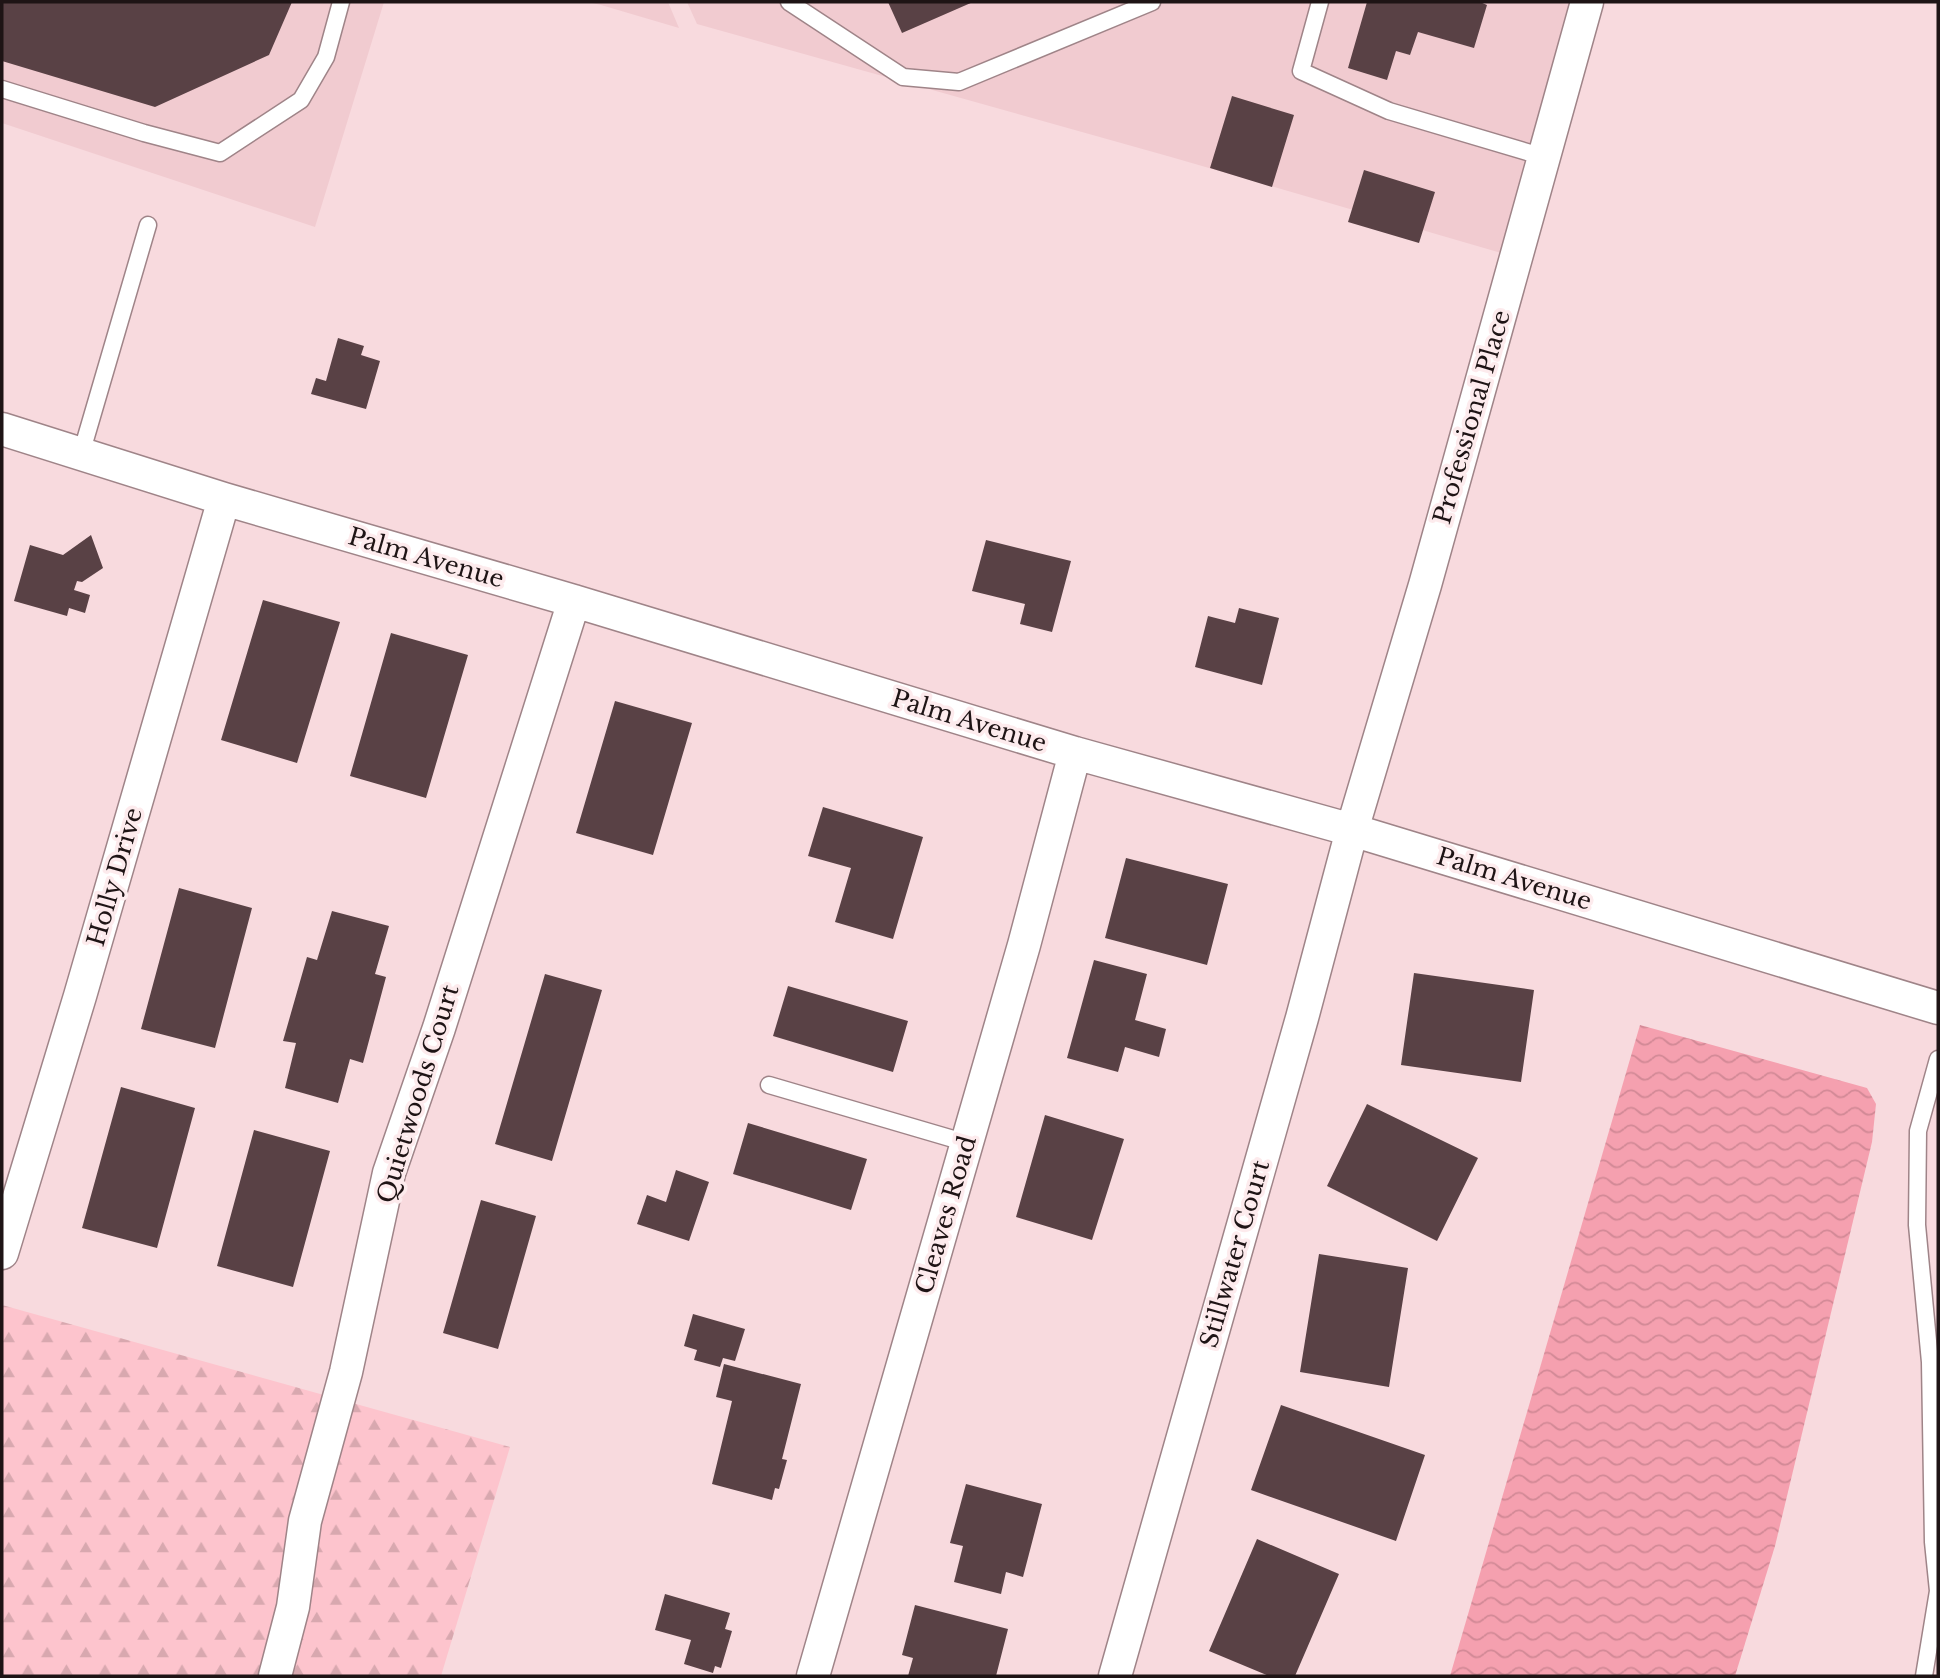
<svg xmlns="http://www.w3.org/2000/svg" width="1940" height="1678" font-family="'Libre Baskerville',serif">
<style>
.built{fill:#f1cbd0}
.forest{fill:url(#forest-firs)}
.water{fill:url(#water-waves)}
.building{fill:#594145}
.lines{fill:none;stroke-linecap:round;stroke-linejoin:round}
.lane-casing{stroke:#9f8488;stroke-width:19}
.street-casing{stroke:#9f8488;stroke-width:35}
.lane{stroke:#fff;stroke-width:16}
.street{stroke:#fff;stroke-width:32}
.labels{text-anchor:middle;stroke-width:7;stroke-linejoin:round;paint-order:stroke}
.street-label{font-size:24px;fill:#1e1415;stroke:#fdebed}
</style>
<defs>
<pattern id="forest-firs" width="22" height="20" patternUnits="userSpaceOnUse" patternTransform="scale(1.75)"><rect width="22" height="20" fill="#fdc4cd"/><path d="M5 1l3.5 6h-7zM16 11l3.5 6h-7z" fill="#d8a8af"/></pattern>
<pattern id="water-waves" width="16" height="10" patternUnits="userSpaceOnUse" patternTransform="scale(1.75)"><rect width="16" height="10" fill="#f5a0af"/><path d="M0 5q4-4 8 0t8 0" fill="none" stroke="#d28996"/></pattern>
</defs>
<rect width="100%" height="100%" fill="#f8dade"/>
<path class="built" d="M2 2H384L315 227 2 123Z
M588 2H668L679 28 601 5Z
M687 2H1586L1515 257 1171 157 697 24Z"/>
<path class="forest" d="M2 1305 510 1447 441 1676H2Z"/>
<path class="water" d="M1640 1025 1867 1088 1876 1104 1872 1142 1775 1546 1735 1676H1450Z"/>
<path class="building" d="M2 2H292L269 55 155 107 2 61Z
M888 2H973L902 33Z
M1367 2H1480L1487 5 1474 48 1418 32 1410 55 1396 51 1387 80 1348 68Z
M1232 96 1294 115 1272 187 1210 168Z
M1364 170 1435 192 1419 243 1348 222Z
M338 338 364 346 361 355 380 361 366 409 311 394 316 378 326 381Z
M91 535 103 568 82 582 77 581 74 590 90 595 85 613 69 608 67 616 14 601 30 545 63 555Z
M986 540 1071 561 1052 632 1020 624 1025 604 972 591Z
M263 600 340 622 297 763 221 740Z
M1239 608 1279 618 1262 685 1195 667 1208 616 1235 623Z
M391 633 468 655 426 798 350 776Z
M615 701 692 723 653 855 576 833Z
M823 807 923 837 893 939 835 922 851 868 808 856Z
M1126 858 1228 884 1207 965 1105 938Z
M179 888 252 908 215 1048 141 1029Z
M332 911 389 926 375 974 386 977 363 1063 350 1059 338 1103 285 1088 296 1043 283 1041 307 957 317 960Z
M1094 960 1147 974 1135 1020 1166 1029 1159 1057 1125 1047 1118 1072 1067 1058Z
M1414 973 1534 990 1521 1082 1401 1065Z
M545 974 602 990 552 1161 495 1144Z
M788 986 908 1021 893 1072 773 1036Z
M121 1087 195 1108 157 1248 82 1228Z
M1367 1104 1478 1158 1437 1241 1327 1186Z
M1045 1115 1124 1139 1092 1240 1016 1217Z
M748 1123 867 1159 851 1210 733 1174Z
M254 1130 330 1151 293 1287 217 1266Z
M676 1170 709 1182 689 1241 637 1224 647 1195 666 1202Z
M481 1200 536 1216 498 1349 443 1333Z
M1319 1254 1408 1268 1389 1387 1300 1372Z
M693 1314 745 1329 735 1361 723 1358 720 1367 694 1360 697 1350 684 1346Z
M724 1364 801 1384 782 1459 787 1460 779 1489 775 1488 772 1500 712 1484 732 1401 716 1397Z
M1281 1405 1425 1455 1396 1541 1251 1490Z
M966 1484 1042 1504 1023 1577 1006 1572 1001 1594 954 1582 963 1546 950 1543Z
M1257 1539 1339 1574 1295 1676H1269L1209 1651Z
M665 1594 730 1613 725 1629 732 1631 721 1668 715 1666 713 1673 684 1664 691 1640 655 1630Z
M915 1605 1008 1629 996 1676H908L913 1658 902 1655Z"/>
<g class="lines">
<defs>
<path id="lane" d="M789 2 903 77 959 82 1152 2
M1320 2 1301 71 1389 111 1544 157
M2 89 144 133 220 153 301 100 326 57 341 2
M81 454 148 225
M769 1085 967 1143
M1924 1676 1938 1591 1933 1542 1930 1362 1917 1225 1918 1131 1938 1059"/>
<path id="street" d="M2 429 224 499 574 601 1075 753 1352 830 1938 1008
M2 1253 80 996 224 499
M275 1676 293 1607 305 1521 346 1372 389 1173 439 1028 574 601
M813 1676 1024 945 1075 753
M1115 1676 1302 1018 1352 830 1425 585 1587 2"/>
</defs>
<use href="#lane" class="lane-casing"/>
<use href="#street" class="street-casing"/>
<use href="#lane" class="lane"/>
<use href="#street" class="street"/>
</g>
<g class="labels">
<g class="street-label">
<text transform="translate(1472 417) rotate(-74)" y="8">Professional Place</text>
<text transform="translate(426 558) rotate(16)" y="8">Palm Avenue</text>
<text transform="translate(969 721) rotate(17)" y="8">Palm Avenue</text>
<text transform="translate(115 877) rotate(-74)" y="8">Holly Drive</text>
<text transform="translate(1514 879) rotate(17)" y="8">Palm Avenue</text>
<text transform="translate(418 1094) rotate(-73)" y="8">Quietwoods Court</text>
<text transform="translate(946 1215) rotate(-74)" y="8">Cleaves Road</text>
<text transform="translate(1235 1254) rotate(-74)" y="8">Stillwater Court</text>
</g>
</g>
<rect width="1940" height="1678" fill="none" stroke="#1e1415" stroke-width="7"/>
</svg>
